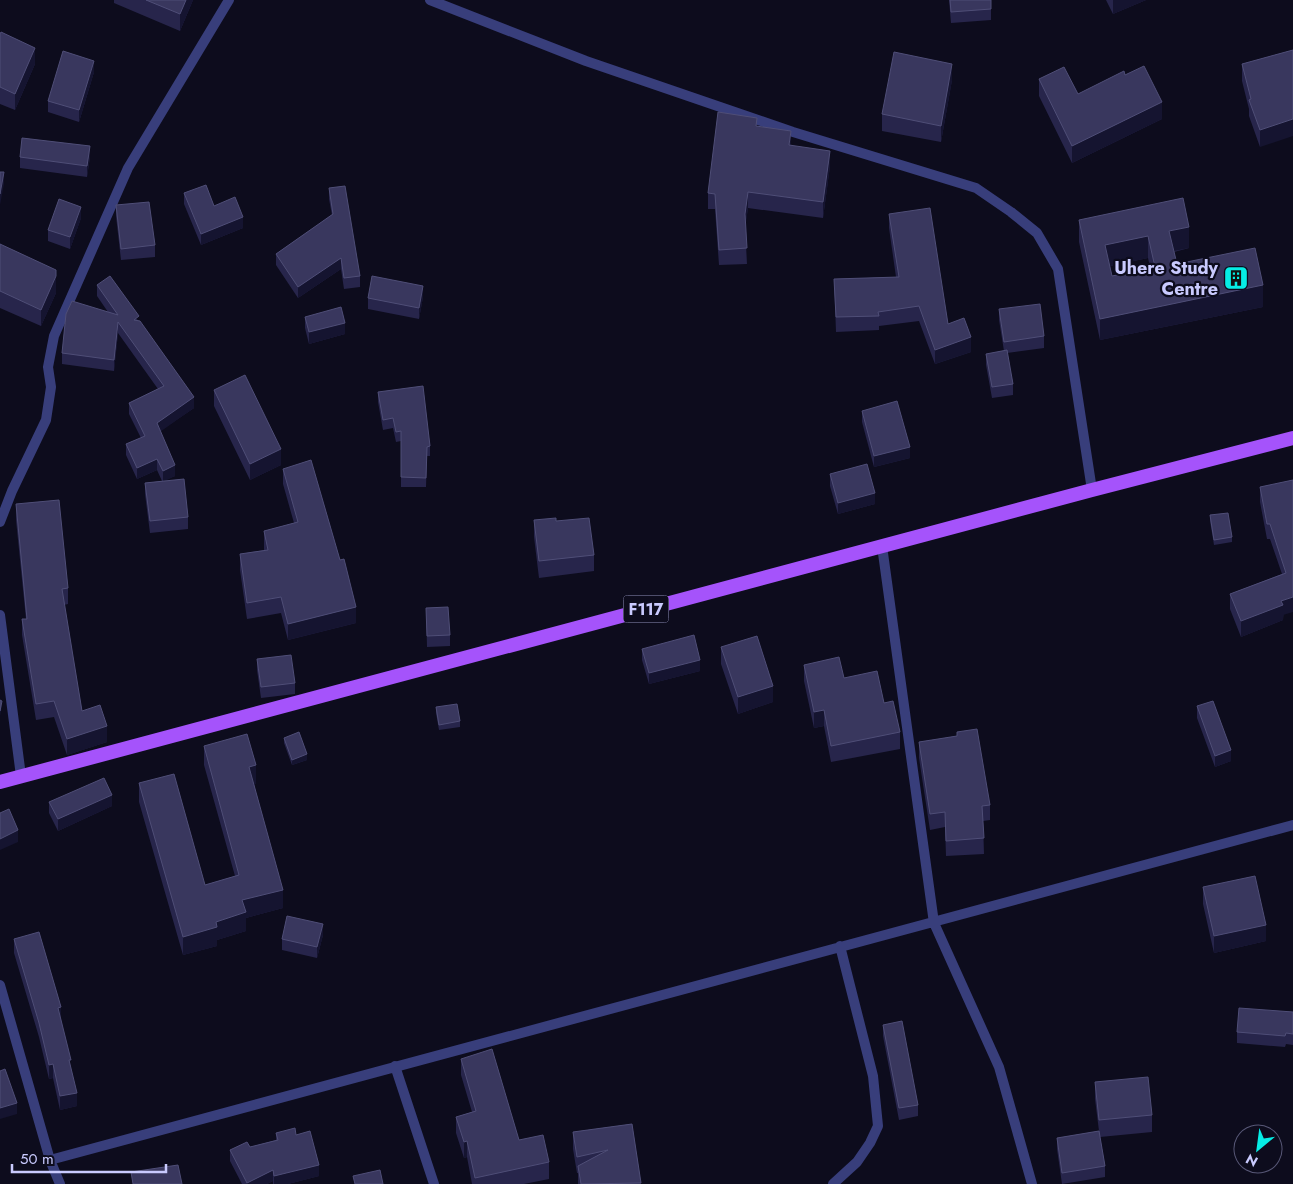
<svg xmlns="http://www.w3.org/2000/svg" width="1293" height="1184" font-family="Jost,sans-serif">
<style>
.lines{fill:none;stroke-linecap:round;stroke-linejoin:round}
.minor{stroke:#383e7b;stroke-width:10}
.primary{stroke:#a553fb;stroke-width:14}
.wall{fill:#27254b;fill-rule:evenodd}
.shaded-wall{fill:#151430}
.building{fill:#39375e;stroke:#4f4e77;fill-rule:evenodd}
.labels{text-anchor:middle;stroke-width:4.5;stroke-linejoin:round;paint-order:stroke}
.shield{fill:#0d0c1d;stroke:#9191ba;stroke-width:1}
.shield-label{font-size:16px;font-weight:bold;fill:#c9cafe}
.poi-label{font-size:18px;font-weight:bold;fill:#c9cafe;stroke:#0d0c1d;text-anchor:end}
</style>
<rect width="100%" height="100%" fill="#0d0c1d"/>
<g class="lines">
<path class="minor" d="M430 0 586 61 793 132 976 188 1011 212 1037 233 1058 269 1092 490
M0 522 12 491 46 420 51 387 48 367 54 336 128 168 229 0
M882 546 934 923 999 1067 1032 1184
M0 615 21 776
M0 985 50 1160 60 1184
M395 1066 434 1184
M50 1160 1293 825
M833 1184 857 1162 870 1143 878 1126 873 1076 840 946"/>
<path class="primary" d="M0 782 1092 490 1293 438"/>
</g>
<path class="wall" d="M114 0H193L180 31 114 3Z
M949 0H991V20L951 23Z
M1106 0H1146L1113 14Z
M0 34 35 64 15 110 0 104Z
M1293 50 1260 147 1249 116V109L1242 81V64Z
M94 72 79 122 48 112V101Z
M1125 75 1162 119 1072 163 1039 96V79L1078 94Z
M952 80 941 142 882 131V114Z
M757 126 830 166 823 218 748 208 745 226 747 264 719 265 715 209H708V193Z
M20 157H90L87 177 20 168Z
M329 188 360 276V287L344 289 341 269 298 298 276 265V254L332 215 329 199Z
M184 193 214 206 243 228 201 245 184 204Z
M116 205 155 245V257L121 260 116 216Z
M889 214 948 324 971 352 935 364 919 321 879 326V330L836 332 834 279 896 277 889 228Z
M81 218 70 249 48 241V230Z
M1079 220 1189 248 1174 252 1177 264 1263 307 1100 340 1079 242ZM1148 258 1150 267 1112 276 1110 266Z
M0 244 56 293 41 326 0 308Z
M97 285 139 321 194 408 160 431 175 476 165 480 188 517V529L150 533 145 494V483L162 481 157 470 137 479 126 455V444L141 438 129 414V403L158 389 118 333 114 371 62 364V353L108 312 97 296Z
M423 297 419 319 368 309V298Z
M999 309 1044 336V348L1007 353 1013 384V395L992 398 986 365V354L1004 351 999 320Z
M305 317 345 334 309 344 305 328Z
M214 390 281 465 250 480 214 406Z
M378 392 430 446V456H427L426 487H401V441L396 442 393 428 383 430 378 402Z
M862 411 910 458 874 467 862 422Z
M283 469 356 623 288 640 281 613 247 619 240 570V554L264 550V531L294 523 283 484Z
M830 474 875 504 838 514 830 486Z
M1293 480 1283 620 1241 637 1230 609V594L1282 574 1270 539H1267L1260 502V487Z
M16 504 68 588V604L64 605 82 711 107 742 67 755 54 717 36 720 22 635V619H26L16 520Z
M1210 515 1232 537V542L1214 545 1210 521Z
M534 520 556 521 594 555V571L539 578 534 537Z
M426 608 450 635V646L427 647Z
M721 647 773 702 738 714 721 664Z
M642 649 700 671 649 684 642 660Z
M257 659 295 683V694L261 698 257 670Z
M804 665 844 678 884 703 900 732V749L831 762 824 726 814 728 804 681Z
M1197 706 1231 761 1215 767 1197 718Z
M436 707 460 721V727L439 730 436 713Z
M957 732 990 805V820L983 821 984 854 946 856 945 827 930 830 919 758V742L957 736Z
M284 738 307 760 292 765 284 743Z
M204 746 256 784H254L283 908 246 918V931L217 940V946L183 955 139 802V783L205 885 235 876 204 765Z
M49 802 112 806 58 831 49 813Z
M1203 887 1266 941 1214 953 1203 904Z
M323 935 317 958 282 950V939Z
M14 939 61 1020 71 1069 77 1106 60 1110 53 1078 49 1079 39 1037 14 953Z
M1293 1012V1045L1286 1044 1285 1047 1237 1043V1032Z
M883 1025 918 1105V1116L899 1120 883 1036Z
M461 1059 519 1140 549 1162V1179L524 1184H472L467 1157 464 1158 456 1133V1117L472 1112 461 1075Z
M1095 1082 1152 1115V1132L1100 1137 1105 1166V1177L1062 1184 1057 1149V1138L1099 1131 1095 1099Z
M632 1124 641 1184H578V1173H577L573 1149V1132Z
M276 1133 296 1135 319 1176 288 1184H273V1181L267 1184H242L230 1161V1150L250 1147 276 1140Z"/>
<path class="shaded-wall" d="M186 0H193L180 31V14Z
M1113 0H1146L1113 14Z
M35 48V64L15 110V94Z
M94 61V72L79 122V110Z
M952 64V80L941 142V126Z
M1162 102V119L1072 163V146Z
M1293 119V136L1260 147V130Z
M791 131V146L789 145Z
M90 146V157L87 177V166Z
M830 151V166L823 218V202Z
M4 172V184L0 205V194Z
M748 192V208L745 230V214Z
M81 207V218L70 249V237Z
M243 217V228L201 245V234Z
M1189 227V248L1169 252V231Z
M1148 236V258L1105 267V245Z
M341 258V269L298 298V287Z
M56 276V293L41 326V310Z
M1263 285V307L1100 340V319Z
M423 286V297L419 319V308Z
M118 322V333L114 371V360Z
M345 323V334L309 344V332Z
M971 337V352L935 364V350Z
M194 397V408L157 434V423Z
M910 447V458L874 467V456Z
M281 449V465L250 480V464Z
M157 459V470L137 479V468Z
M175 465V476L163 482V471Z
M875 493V504L838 514V503Z
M1293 597V612L1283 615V620L1241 637V621L1281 601Z
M356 607V623L288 640V624Z
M700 660V671L649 684V673Z
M773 686V702L738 714V697Z
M2 701V706L0 716V711Z
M824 710V726L814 728V712Z
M107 726V742L67 755V739Z
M1231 750V761L1215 767V756Z
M307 754V760L292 765V760Z
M256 765V784L249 785V767Z
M112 795V806L58 831V819Z
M18 830V842L0 850V839Z
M283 890V908L246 918V931L217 940V946L183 955V937L216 922 242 900Z
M323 924V935L317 958V947Z
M1266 925V941L1214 953V936Z
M61 1007V1020L58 1008Z
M53 1064V1078L49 1079V1065Z
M77 1093V1106L60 1110V1096Z
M17 1103V1114L0 1119V1108Z
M467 1141V1157L464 1158V1142Z
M319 1165V1176L288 1184H274V1176Z
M273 1170V1181L267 1184H247V1183Z"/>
<path class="building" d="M146 0H186L180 14Z
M950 0H991V9L951 12Z
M1 32 35 48 15 94 0 87V34Z
M1293 50V119L1260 130 1249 100 1251 99 1242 64Z
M63 51 94 61 79 110 48 101Z
M894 52 952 64 941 126 882 114Z
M1144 66 1162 102 1072 146 1039 79 1064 67 1078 94 1124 71 1125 75Z
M718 112 757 118 756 126 791 131 789 145 830 151 823 202 748 192 745 214 747 248 719 250 715 194 708 193Z
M22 138 90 146 87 166 20 157Z
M0 172H4L0 194Z
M206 185 214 206 235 197 243 217 201 234 184 193Z
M345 186 360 276 344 278 341 258 298 287 276 254 333 214 329 188Z
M1183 198 1189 227 1169 231 1177 264 1255 248 1263 285 1100 319 1079 220ZM1148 236 1155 267 1112 276 1105 245Z
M59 199 81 207 70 237 48 230Z
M149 202 155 245 121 249 116 205Z
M930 208 948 324 964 318 971 337 935 350 919 306 878 312 879 316 836 317 834 279 899 277 889 214Z
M0 244 56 270V276L41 310 0 291Z
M110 276 139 316 134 320 140 321 194 397 157 423 175 465 163 471 157 459 137 468 126 444 145 436 129 403 164 386 118 322 114 360 62 353 66 314 72 301 118 315 97 285Z
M372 276 423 286 419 308 368 298Z
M1040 304 1044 336 1004 342 999 309Z
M341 307 345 323 309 332 305 317Z
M1007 350 1013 384 992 387 986 354Z
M245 375 281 449 250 464 214 390Z
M423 386 430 446 427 447 426 478 401 477V431L396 432 393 418 383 420 378 392Z
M897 401 910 447 874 456 862 411Z
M311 460 340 560 344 559 356 607 288 624 281 597 247 603 240 554 268 550 264 531 298 522 283 469Z
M867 464 875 493 838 503 830 474Z
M184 479 188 517 150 521 145 483Z
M1293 480V597L1281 601 1283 605 1241 621 1230 594 1286 573 1270 524H1267L1260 487Z
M59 500 68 588 62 589 82 711 100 705 107 726 67 739 54 701 36 704 22 619H27L16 504Z
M1228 513 1232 537 1214 540 1210 515Z
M556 518V521L589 518 594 555 539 561 534 520Z
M448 607 450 635 427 636 426 608Z
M694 635 700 660 649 673 642 649Z
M757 636 773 686 738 697 721 647Z
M291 655 295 683 261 687 257 659Z
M839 657 844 678 877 671 884 703 893 701 900 732 831 746 824 710 814 712 804 665Z
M0 700 2 701 0 711Z
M1213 701 1231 750 1215 756 1197 706Z
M457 704 460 721 439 725 436 707Z
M977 729 990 805 982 806 984 838 946 841 945 812 930 814 919 742 957 736V732Z
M299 732 307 754 292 760 284 738Z
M247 734 256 765 249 767 283 890 242 900 246 912 216 922 217 927 183 937 139 783 174 774 205 885 239 875 204 746Z
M104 778 112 795 58 819 49 802Z
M9 809 18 830 0 839V813Z
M1255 876 1266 925 1214 936 1203 887Z
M287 916 323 924 317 947 282 939Z
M39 932 61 1007 58 1008 71 1060H69L77 1093 60 1096 53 1064 49 1065 39 1023 14 939Z
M1239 1008 1293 1012V1034L1286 1033 1285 1036 1237 1032Z
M902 1021 918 1105 899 1108 883 1025Z
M492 1049 519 1140 543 1135 549 1162 475 1178 467 1141 464 1142 456 1117 476 1111 461 1059Z
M5 1069 17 1103 0 1108V1071Z
M1148 1077 1152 1115 1099 1120 1095 1082Z
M632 1124 641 1183 581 1184 578 1166 608 1150 577 1157 573 1132Z
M295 1128 296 1135 310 1131 319 1165 274 1176 273 1170 247 1183 230 1150 247 1142 250 1147 278 1140 276 1133Z
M1099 1131 1105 1166 1062 1173 1057 1138Z
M178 1165 182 1184H133L131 1172Z
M380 1170 383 1184H355L353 1176Z"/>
<defs>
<symbol id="building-square" viewBox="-11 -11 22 22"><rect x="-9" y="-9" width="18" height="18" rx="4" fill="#06ede5" stroke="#0d0c1d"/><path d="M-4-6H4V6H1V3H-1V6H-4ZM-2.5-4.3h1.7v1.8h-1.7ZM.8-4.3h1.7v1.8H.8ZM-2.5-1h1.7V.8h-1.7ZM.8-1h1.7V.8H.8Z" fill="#111"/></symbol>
</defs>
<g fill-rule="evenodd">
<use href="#building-square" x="1222" y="264" width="28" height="28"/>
</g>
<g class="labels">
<rect class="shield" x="623.5" y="595.5" width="45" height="27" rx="4"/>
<g class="shield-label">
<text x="646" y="615">F117</text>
</g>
<g class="poi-label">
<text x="1218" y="274">Uhere Study<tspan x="1218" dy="21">Centre</tspan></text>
</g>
</g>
<g transform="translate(1258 1149) rotate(209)"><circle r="24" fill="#0d0c1d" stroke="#585877"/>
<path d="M0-4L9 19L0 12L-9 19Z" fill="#06ede5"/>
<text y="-8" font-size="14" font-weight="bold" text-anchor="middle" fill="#c9cafe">N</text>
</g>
<path d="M12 1164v8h154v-8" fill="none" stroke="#c9cafe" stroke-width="2.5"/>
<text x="20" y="1164" font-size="15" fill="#c9cafe" stroke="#0d0c1d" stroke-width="4" paint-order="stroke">50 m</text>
</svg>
